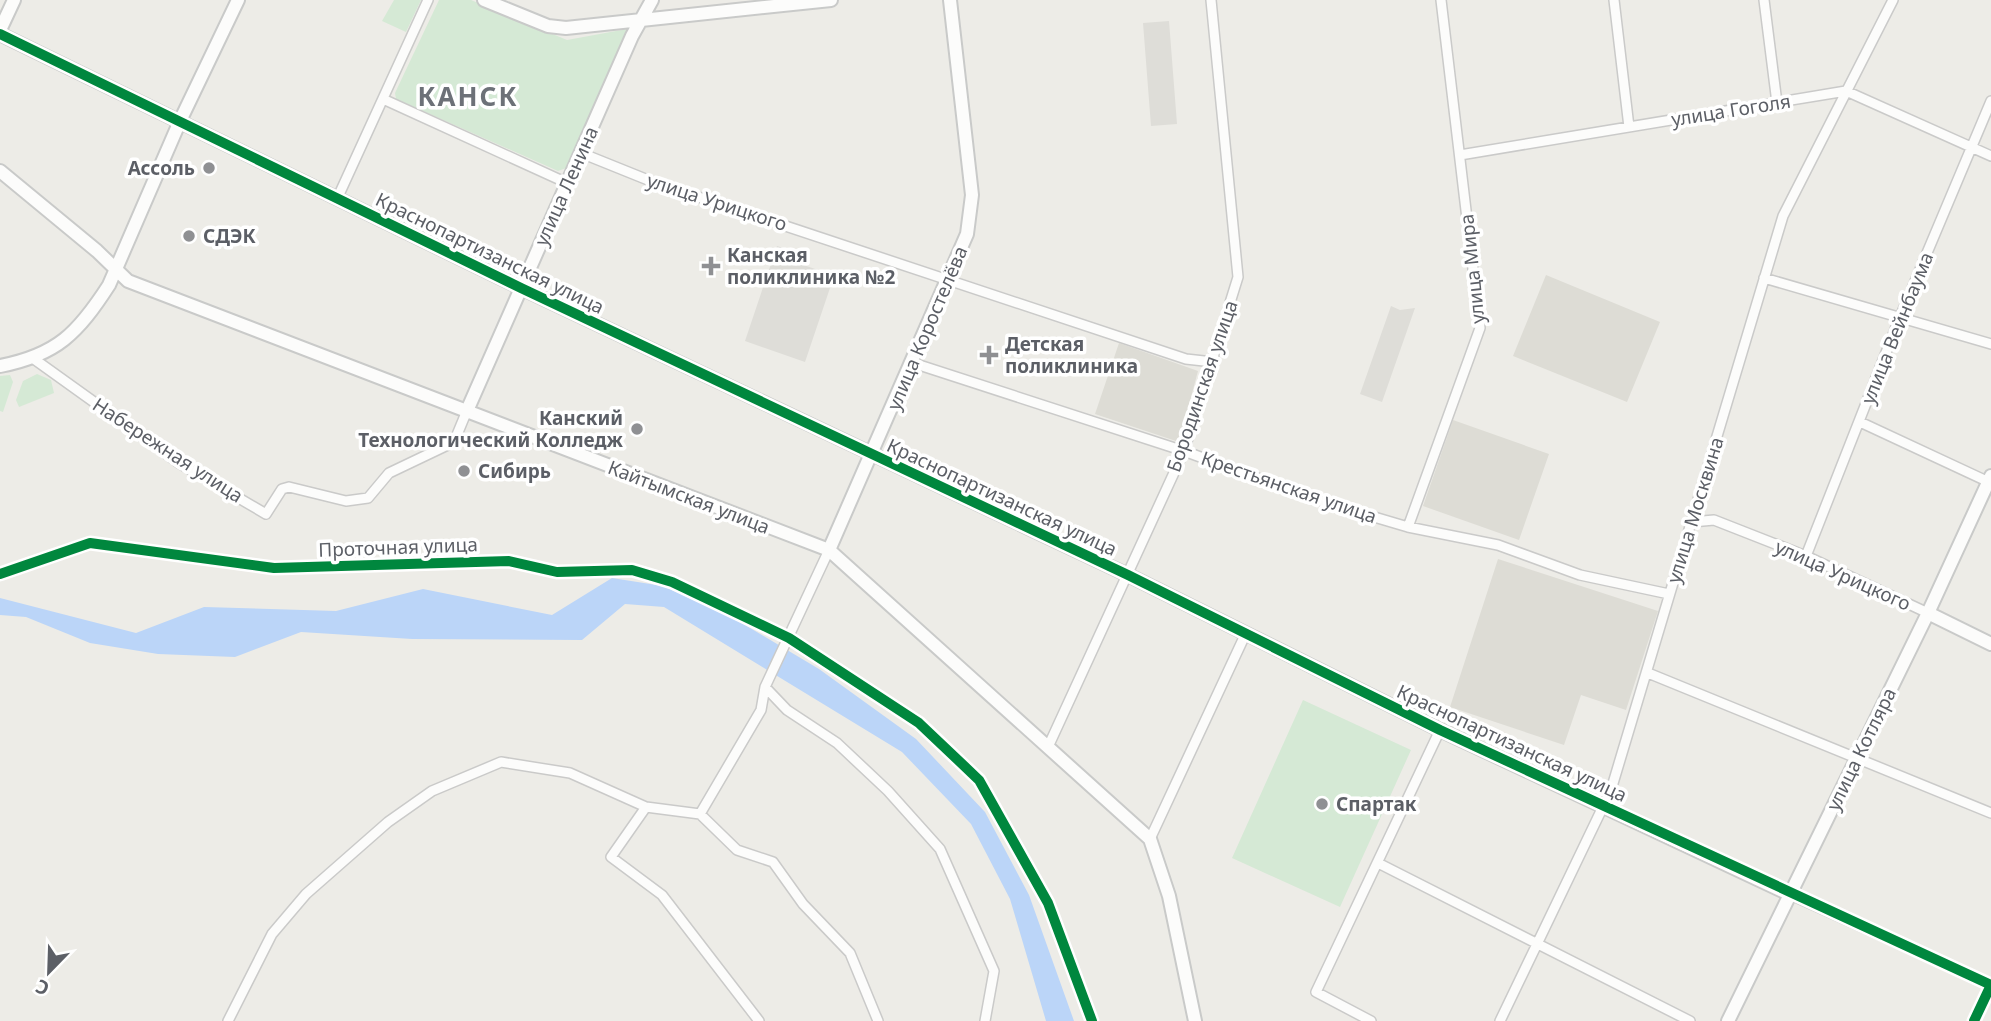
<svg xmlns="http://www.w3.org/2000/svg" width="1991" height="1021" font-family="'Noto Sans',sans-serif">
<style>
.industrial{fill:#deddd8}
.education{fill:#dddcd5}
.green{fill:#d5e9d5}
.water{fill:#bbd5f8}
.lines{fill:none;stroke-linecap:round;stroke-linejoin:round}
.street-casing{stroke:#cacac9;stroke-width:12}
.secondary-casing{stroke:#c9cac9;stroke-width:16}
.street{stroke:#fcfcfb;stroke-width:9}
.secondary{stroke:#fcfcfb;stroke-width:12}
.cycleway-casing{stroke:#fff;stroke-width:15}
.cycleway{stroke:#00873e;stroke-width:10}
.poi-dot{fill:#8f9093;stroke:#fff;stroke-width:2.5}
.labels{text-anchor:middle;stroke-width:7;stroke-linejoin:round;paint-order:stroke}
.street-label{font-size:19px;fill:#5c5f66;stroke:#fff}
.poi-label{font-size:19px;font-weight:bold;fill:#5c5f66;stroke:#fff;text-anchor:start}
.district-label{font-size:26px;font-weight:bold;letter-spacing:2px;fill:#6d7178;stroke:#fff}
</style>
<rect width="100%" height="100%" fill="#edece7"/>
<path class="industrial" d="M1169 21 1177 124 1151 126 1143 23Z
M777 246 792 251 789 260 818 270 815 279 831 285 805 362 745 341Z
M1391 306 1400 310 1415 308 1382 402 1360 394Z"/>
<path class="education" d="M1546 275 1660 322 1627 402 1513 356Z
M1119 343 1198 371 1179 442 1095 414Z
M1453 420 1549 454 1519 540 1423 506Z
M1498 559 1658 611 1626 710 1581 695 1564 745 1450 707Z"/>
<path class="green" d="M394 0H421L406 32 382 21Z
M439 0H471L567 40 627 29 630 35 569 167 558 171 396 99 395 93Z
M37 374 51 380 54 393 19 407 16 400 23 381Z
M10 375 13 382 3 412 0 411V376Z
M1303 700 1411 750 1340 907 1232 858Z"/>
<path class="water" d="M612 578 663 586 735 619 819 669 916 739 985 812 1029 895 1074 1021H1046L1010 899 971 824 902 752 664 607 625 604 582 640 412 639 301 632 235 657 158 654 90 643 26 617 0 615V598L136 633 204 607 336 611 423 589 552 615Z"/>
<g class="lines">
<defs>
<path id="street" d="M1614 0 1629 127
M1764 0 1777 103
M383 99 567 183
M581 153 653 182 1186 359 1213 362
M1460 155 1846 91 1991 156
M337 199 428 0
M1764 278 1991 344
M34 359 179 463 266 514 282 489 289 487 346 501 368 498 389 473 454 442 466 413
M913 363 1184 451 1320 501 1408 527 1498 545 1580 575 1669 594
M1860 422 1991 483
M1692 522 1714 520 1806 556 1928 613
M1408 527 1480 328 1441 0
M1806 556 1900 317 1991 101
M0 574 90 543 274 568 509 561 557 572 632 570 672 582 789 638 919 723 979 780 1048 903 1092 1021
M1648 673 1991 813
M765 687 787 710 837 743 888 791 940 849 994 971 985 1021
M1048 747 1184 451 1238 277 1211 0
M646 807 611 857 662 895 759 1021
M700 814 761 710 765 687 829 550
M1150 839 1246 633
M1378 863 1690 1021
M1789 894 1991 985 1974 1021
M228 1021 272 934 306 894 388 822 432 791 501 762 570 773 646 807 700 814 737 850 773 862 803 904 850 953 878 1021
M1371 1021 1316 992 1440 730
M1500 1021 1611 790 1783 216 1893 0"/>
<path id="secondary" d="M484 0 548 26 566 28 831 0
M0 30 14 0
M0 34 521 288 1128 575 1440 730 1789 894
M0 171 97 251 128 281 829 550 1150 839 1169 896 1195 1021
M0 366C57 355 78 333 109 285L180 121 238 0
M466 413 632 36 652 0
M829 550 967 234 972 195 950 0
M1928 613 1991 644
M1728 1021 1928 613 1991 476"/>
</defs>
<use href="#street" class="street-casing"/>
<use href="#secondary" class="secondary-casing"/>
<use href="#street" class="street"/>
<use href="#secondary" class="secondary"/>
<defs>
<path id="cycleway" d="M0 34 521 288 1128 575 1440 730 1991 985 1974 1021
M0 574 90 543 274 568 509 561 557 572 632 570 672 582 789 638 919 723 979 780 1048 903 1092 1021"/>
</defs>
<use href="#cycleway" class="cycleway-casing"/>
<use href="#cycleway" class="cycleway"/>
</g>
<g class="poi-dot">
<circle cx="209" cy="168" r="7"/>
<circle cx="189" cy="236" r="7"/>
<path d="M707.5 255.5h7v7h7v7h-7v7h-7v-7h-7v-7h7z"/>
<path d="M985.5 344.5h7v7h7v7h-7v7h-7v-7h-7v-7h7z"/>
<circle cx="637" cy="429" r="7"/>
<circle cx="464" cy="471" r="7"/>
<circle cx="1322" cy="804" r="7"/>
</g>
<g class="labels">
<g class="street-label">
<text transform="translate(1731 110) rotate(-9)" y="7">улица Гоголя</text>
<text transform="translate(566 186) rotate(-66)" y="7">улица Ленина</text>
<text transform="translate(717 202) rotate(18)" y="7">улица Урицкого</text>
<text transform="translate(490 253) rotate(26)" y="7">Краснопартизанская улица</text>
<text transform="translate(1472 269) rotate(-96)" y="7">улица Мира</text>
<text transform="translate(927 328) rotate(-67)" y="7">улица Коростелёва</text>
<text transform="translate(1897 328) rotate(-68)" y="7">улица Вейнбаума</text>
<text transform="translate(1202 386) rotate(-71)" y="7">Бородинская улица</text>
<text transform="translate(168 450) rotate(33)" y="7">Набережная улица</text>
<text transform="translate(1289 487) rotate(19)" y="7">Крестьянская улица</text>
<text transform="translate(689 497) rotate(21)" y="7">Кайтымская улица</text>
<text transform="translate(1002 497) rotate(25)" y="7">Краснопартизанская улица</text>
<text transform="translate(1695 510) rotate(-73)" y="7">улица Москвина</text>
<text transform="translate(398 547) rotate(-2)" y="7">Проточная улица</text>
<text transform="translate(1843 575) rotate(24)" y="7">улица Урицкого</text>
<text transform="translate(1512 743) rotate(25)" y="7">Краснопартизанская улица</text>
<text transform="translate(1861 749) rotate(-64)" y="7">улица Котляра</text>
</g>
<g class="poi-label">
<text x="195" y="175" text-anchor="end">Ассоль</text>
<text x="203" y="243">СДЭК</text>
<text x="727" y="262">Канская<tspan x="727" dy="22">поликлиника №2</tspan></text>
<text x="1005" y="351">Детская<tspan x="1005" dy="22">поликлиника</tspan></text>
<text x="623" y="425" text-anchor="end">Канский<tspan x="623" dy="22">Технологический Колледж</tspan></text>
<text x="478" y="478">Сибирь</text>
<text x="1336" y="811">Спартак</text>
</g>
<g class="district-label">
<text x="468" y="106">КАНСК</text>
</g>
</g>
<g transform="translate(49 972) rotate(203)" stroke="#ffffff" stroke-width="5" paint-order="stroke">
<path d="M0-5L12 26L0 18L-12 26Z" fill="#5c5f66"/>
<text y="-10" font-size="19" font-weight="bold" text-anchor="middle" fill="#5c5f66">С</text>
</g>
</svg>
